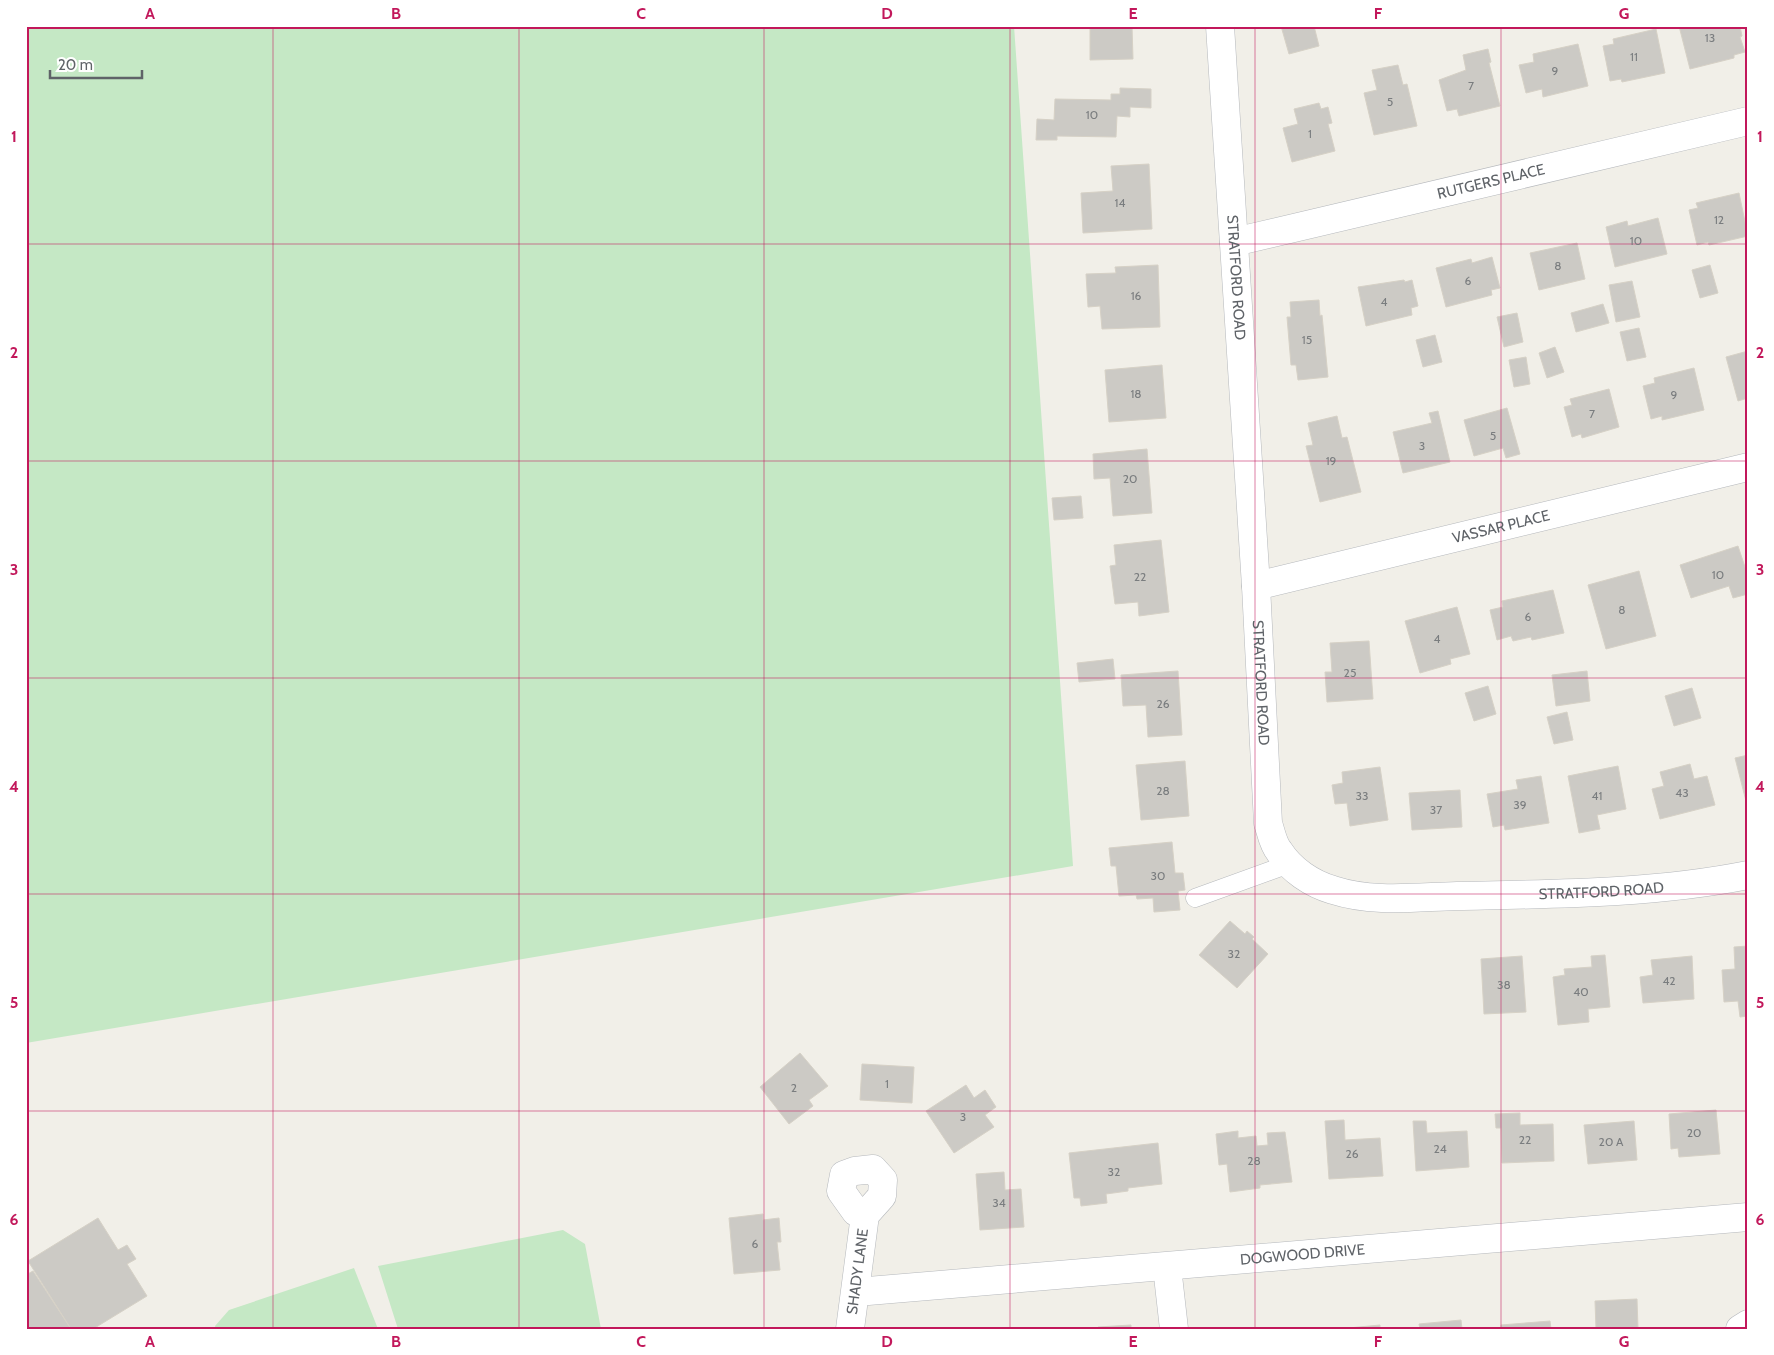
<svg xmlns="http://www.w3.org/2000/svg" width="1774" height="1355" font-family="Cabin,sans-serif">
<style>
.green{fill:#c5e8c5}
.building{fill:#cccac5;stroke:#d6d1c6}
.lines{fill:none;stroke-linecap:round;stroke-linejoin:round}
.lane-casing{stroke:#b5b8bc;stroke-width:19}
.street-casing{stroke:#b5b8bc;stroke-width:29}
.lane{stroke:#fff;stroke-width:18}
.street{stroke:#fff;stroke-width:28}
.grid{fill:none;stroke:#c2185b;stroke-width:1;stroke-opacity:0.55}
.labels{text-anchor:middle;stroke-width:4.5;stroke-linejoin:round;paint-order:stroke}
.number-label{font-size:12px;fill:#7a7d7f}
.street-label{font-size:15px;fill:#5f6368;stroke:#fff}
.neatline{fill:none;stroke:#c2185b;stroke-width:2}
.grid-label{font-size:16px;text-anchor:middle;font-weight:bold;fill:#c2185b}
</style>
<rect width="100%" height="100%" fill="#f1efe8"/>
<path class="green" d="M26 26H1014L1073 866 26 1043Z
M563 1230 585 1244 601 1329H398L378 1266Z
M354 1268 378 1329H216L215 1326 229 1310Z"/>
<path class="building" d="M1090 26H1132L1133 59 1090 60Z
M1281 26H1314L1319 46 1289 54Z
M1679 26H1740L1742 36 1740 37 1745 52 1734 55V58L1690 69Z
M1656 29 1665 73 1622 82 1621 79 1610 81 1603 46 1614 44 1613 39Z
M1578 44 1588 86 1543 97 1542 89 1526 93 1519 65 1534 62 1533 54Z
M1488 49 1491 62 1489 63 1500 106 1459 116 1457 109 1447 111 1439 80 1466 70 1463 55Z
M1398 65 1403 85 1407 84 1417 126 1374 135 1364 93 1377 90 1372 70Z
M1120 88 1151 89V108L1130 107V117L1117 116 1116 137 1057 136V140H1036L1037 119 1054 120 1055 99 1111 100V94H1120Z
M1319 103 1321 109 1328 107 1332 123 1328 124 1335 151 1292 162 1283 128 1298 124 1294 109Z
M1149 164 1152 229 1083 233 1081 193 1113 191 1111 166Z
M1739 193 1748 236 1709 245 1708 242 1697 245 1689 210 1698 208 1696 203Z
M1658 218 1667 254 1615 267 1606 227 1627 221 1628 226Z
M1577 243 1585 279 1539 290 1530 253Z
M1492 257 1500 288 1491 290 1492 295 1446 307 1436 268 1471 259 1472 263Z
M1158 265 1160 327 1102 329 1100 306 1088 307 1086 274 1116 273 1115 267Z
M1710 265 1718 293 1700 298 1692 270Z
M1404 280 1405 282 1412 280 1418 306 1411 308 1412 315 1366 326 1358 287Z
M1632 281 1640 317 1616 322 1609 285Z
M1319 300 1320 316 1322 315 1328 377 1298 380 1296 365H1291L1287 317H1291L1290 302Z
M1603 304 1609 323 1576 332 1571 313Z
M1517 313 1523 342 1504 347 1497 317Z
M1639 328 1646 357 1627 361 1620 332Z
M1435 335 1442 362 1423 367 1416 340Z
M1555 347 1564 372 1547 378 1539 353Z
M1748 351V398L1738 401 1726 357Z
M1526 357 1530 384 1514 387 1509 360Z
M1162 365 1166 418 1109 422 1105 370Z
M1694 368 1704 410 1662 420V416L1651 419 1643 386 1655 383 1654 378Z
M1609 389 1619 427 1582 438 1581 434 1572 437 1564 407 1572 405 1570 399Z
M1507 408 1520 454 1506 458 1503 448 1474 456 1464 420Z
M1438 411 1450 462 1403 473 1393 432 1432 423 1429 413Z
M1337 416 1342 438 1347 437 1361 492 1320 502 1306 446 1313 445 1308 423Z
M1147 449 1152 513 1113 516 1110 478 1094 479 1093 454Z
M1081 496 1083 518 1054 520 1052 498Z
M1161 540 1169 612 1139 616 1138 602 1115 604 1110 566 1116 565 1114 545Z
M1738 546 1748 576V594L1733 598 1729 586 1691 598 1680 565Z
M1639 571 1656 636 1606 649 1588 585Z
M1553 590 1564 633 1532 640 1531 637 1513 641 1511 636 1497 640 1490 610 1503 607 1502 601Z
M1457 607 1470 654 1450 659 1451 664 1420 673 1405 621Z
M1369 641 1373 699 1327 702 1325 672H1332L1330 643Z
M1113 659 1115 679 1079 682 1077 663Z
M1178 671 1182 735 1148 737 1146 705 1123 706 1121 675Z
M1587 671 1590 701 1556 706 1552 675Z
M1488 686 1496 714 1474 721 1465 693Z
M1692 688 1701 718 1674 726 1665 696Z
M1567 712 1573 740 1554 744 1547 717Z
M1748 755V805H1747L1735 758Z
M1185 761 1189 816 1141 820 1136 765Z
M1690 764 1694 779 1707 776 1715 805 1660 819 1652 789 1664 786 1660 772Z
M1618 766 1626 809 1597 815 1600 829 1579 833 1568 776Z
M1380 767 1388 820 1350 826 1347 803 1335 804 1332 785 1343 783 1342 772Z
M1541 776 1549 823 1505 830 1504 825 1493 827 1487 794 1518 789 1516 780Z
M1460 790 1462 827 1412 830 1409 793Z
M1172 842 1175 873H1183L1185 890 1178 891 1180 910 1154 912 1153 898 1137 899 1136 895 1119 896 1116 866H1111L1109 848Z
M1230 921 1245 934 1247 931 1254 937 1252 939 1268 954 1237 988 1199 955Z
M1748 946V1016L1740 1017 1738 1001 1724 1002 1722 970 1735 969 1734 947Z
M1605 955 1610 1007 1588 1009 1589 1022 1558 1025 1553 977 1565 975 1564 969 1592 967 1591 956Z
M1522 956 1526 1012 1484 1014 1481 959Z
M1692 956 1694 999 1643 1003 1640 977 1653 975 1651 960Z
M800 1053 828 1086 809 1100 813 1106 789 1124 760 1087Z
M862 1064 914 1067 912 1103 860 1100Z
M966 1085 974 1098 985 1090 996 1107 985 1115 994 1127 954 1153 926 1111Z
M1716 1110 1720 1154 1679 1157 1678 1148 1671 1149 1669 1114Z
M1520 1113V1125L1553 1124 1554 1161 1502 1163 1501 1128H1496L1495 1114Z
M1344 1120 1345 1140 1380 1138 1383 1176 1329 1179 1325 1121Z
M1413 1121H1426L1427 1133 1467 1131 1469 1167 1416 1171Z
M1634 1121 1637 1160 1588 1164 1584 1125Z
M1238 1131V1138L1256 1136 1257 1146 1268 1145 1267 1133 1285 1132 1292 1182 1260 1185V1188L1230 1192 1227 1164 1219 1165 1216 1134Z
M1158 1143 1162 1184 1128 1188V1191L1106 1194 1107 1203 1081 1206 1080 1198H1074L1069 1153Z
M1004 1172 1005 1190 1021 1189 1024 1227 980 1230 976 1174Z
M763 1214V1220L779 1218 781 1242H777L780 1270 734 1274 729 1218Z
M98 1218 118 1250 127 1245 136 1259 127 1264 147 1296 93 1329H71L28 1261Z
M33 1271 71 1329H26V1275Z
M1637 1299 1638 1329H1596L1595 1301Z
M1461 1320 1462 1329H1420L1419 1324Z
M1550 1321 1551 1329H1501V1325Z
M1131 1325V1329H1099L1098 1327Z
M1380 1325V1329H1338Z"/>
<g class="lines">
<defs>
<path id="lane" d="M1195 898 1289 864"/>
<g id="street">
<path id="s1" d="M1220 26 1256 586 1268 823C1271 832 1273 844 1279 851 1291 870 1312 884 1333 890 1373 903 1416 897 1457 896 1554 894 1653 894 1748 875"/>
<path id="s2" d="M1234 242 1748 121"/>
<path id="s3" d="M1256 586 1748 467"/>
<path d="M1167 1267 1174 1329"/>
<path id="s4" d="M856 1292 1748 1217"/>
<path id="s5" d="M850 1329 865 1215 882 1196 883 1180 873 1169 855 1171 844 1175 841 1191 856 1212 865 1215"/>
<path d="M1740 1329 1748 1324"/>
</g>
</defs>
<use href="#lane" class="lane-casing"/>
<use href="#street" class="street-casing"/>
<use href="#lane" class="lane"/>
<use href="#street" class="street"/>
</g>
<path class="grid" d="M273 26V1329M519 26V1329M764 26V1329M1010 26V1329M1255 26V1329M1501 26V1329M26 244H1748M26 461H1748M26 678H1748M26 894H1748M26 1111H1748"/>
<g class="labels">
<g class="number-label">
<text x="1710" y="42">13</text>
<text x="1634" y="61">11</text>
<text x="1555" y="75">9</text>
<text x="1471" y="90">7</text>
<text x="1390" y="106">5</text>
<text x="1092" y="119">10</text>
<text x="1310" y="138">1</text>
<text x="1120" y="207">14</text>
<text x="1719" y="224">12</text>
<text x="1636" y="245">10</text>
<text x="1558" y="270">8</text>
<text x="1468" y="285">6</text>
<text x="1136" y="300">16</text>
<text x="1384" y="306">4</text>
<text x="1307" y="344">15</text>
<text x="1136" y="398">18</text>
<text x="1674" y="399">9</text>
<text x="1592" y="418">7</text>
<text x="1493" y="440">5</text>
<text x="1422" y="450">3</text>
<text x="1331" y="465">19</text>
<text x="1130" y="483">20</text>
<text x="1718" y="579">10</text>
<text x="1140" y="581">22</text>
<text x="1622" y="614">8</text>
<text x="1528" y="621">6</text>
<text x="1437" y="643">4</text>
<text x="1350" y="677">25</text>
<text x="1163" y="708">26</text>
<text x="1163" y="795">28</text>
<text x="1682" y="797">43</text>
<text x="1362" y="800">33</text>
<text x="1597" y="800">41</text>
<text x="1520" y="809">39</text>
<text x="1436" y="814">37</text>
<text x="1158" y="880">30</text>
<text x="1234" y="958">32</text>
<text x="1669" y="985">42</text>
<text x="1504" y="989">38</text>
<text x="1581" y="996">40</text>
<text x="887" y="1088">1</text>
<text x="794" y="1092">2</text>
<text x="963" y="1121">3</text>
<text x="1694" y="1137">20</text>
<text x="1525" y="1144">22</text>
<text x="1611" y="1146">20 A</text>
<text x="1440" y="1153">24</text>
<text x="1352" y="1158">26</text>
<text x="1254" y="1165">28</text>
<text x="1114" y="1176">32</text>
<text x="999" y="1207">34</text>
<text x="755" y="1248">6</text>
</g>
<g class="street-label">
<text dy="5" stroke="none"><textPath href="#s2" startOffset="264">RUTGERS PLACE</textPath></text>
<text dy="5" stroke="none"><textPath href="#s1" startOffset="252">STRATFORD ROAD</textPath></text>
<text dy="5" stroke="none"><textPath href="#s3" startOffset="252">VASSAR PLACE</textPath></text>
<text dy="5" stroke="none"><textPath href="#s1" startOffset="658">STRATFORD ROAD</textPath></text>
<text dy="5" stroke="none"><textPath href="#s1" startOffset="1166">STRATFORD ROAD</textPath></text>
<text dy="5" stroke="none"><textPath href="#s4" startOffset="448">DOGWOOD DRIVE</textPath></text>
<text dy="5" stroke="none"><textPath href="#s5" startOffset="58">SHADY LANE</textPath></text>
</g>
</g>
<rect width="1774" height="1355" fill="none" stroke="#ffffff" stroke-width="55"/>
<path d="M50 70v8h92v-8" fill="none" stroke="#5f6368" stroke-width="2.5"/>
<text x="58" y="70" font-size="15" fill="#5f6368" stroke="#ffffff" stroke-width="4" paint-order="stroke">20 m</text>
<rect x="28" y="28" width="1718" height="1300" class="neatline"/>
<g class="grid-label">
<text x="150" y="19">A</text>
<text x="396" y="19">B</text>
<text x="641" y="19">C</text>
<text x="887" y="19">D</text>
<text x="1133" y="19">E</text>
<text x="1378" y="19">F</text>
<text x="1624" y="19">G</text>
<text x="14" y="142">1</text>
<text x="1760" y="142">1</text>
<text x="14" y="358">2</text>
<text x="1760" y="358">2</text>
<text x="14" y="575">3</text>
<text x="1760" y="575">3</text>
<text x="14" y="792">4</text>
<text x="1760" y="792">4</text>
<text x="14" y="1008">5</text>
<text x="1760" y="1008">5</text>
<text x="14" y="1225">6</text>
<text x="1760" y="1225">6</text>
<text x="150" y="1347">A</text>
<text x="396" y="1347">B</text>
<text x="641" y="1347">C</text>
<text x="887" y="1347">D</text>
<text x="1133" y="1347">E</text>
<text x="1378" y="1347">F</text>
<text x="1624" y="1347">G</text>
</g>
</svg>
